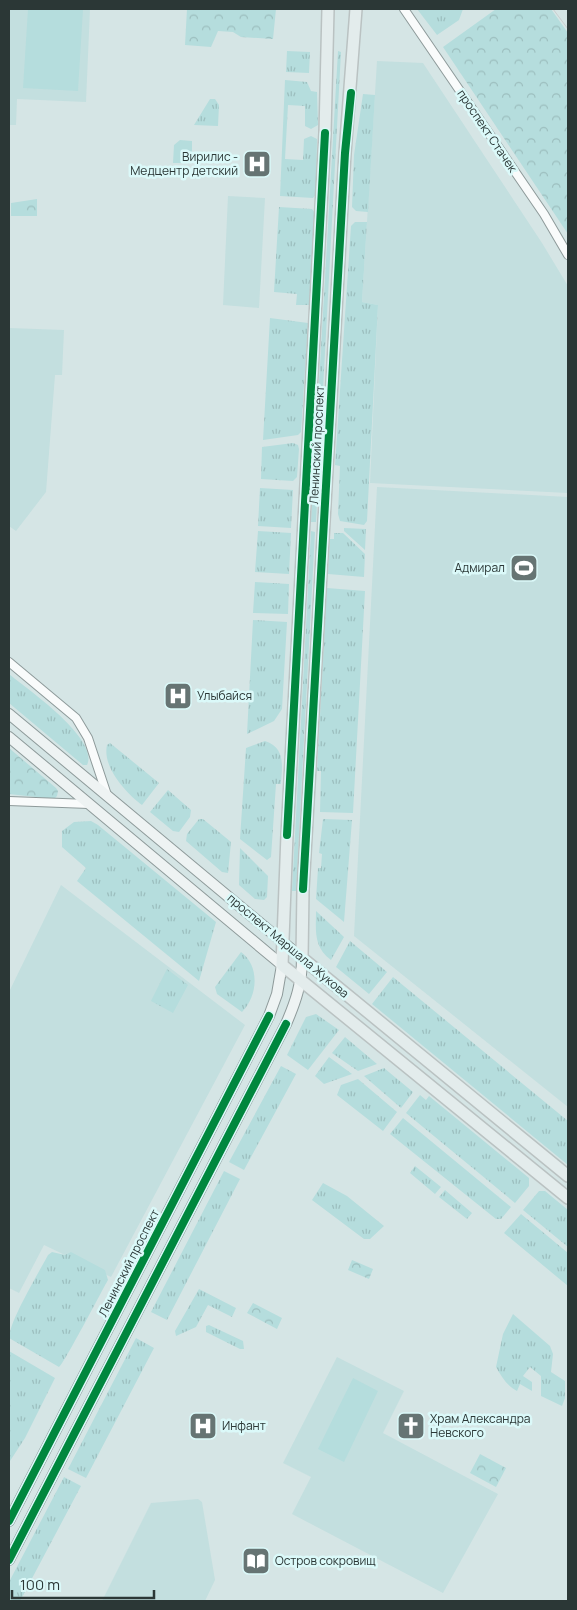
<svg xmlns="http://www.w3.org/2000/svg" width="577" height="1610" font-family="Manrope,sans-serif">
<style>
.built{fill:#c3dfdf}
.grass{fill:url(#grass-tufts)}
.park{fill:url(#park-crowns)}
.pitch{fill:#b5dddd}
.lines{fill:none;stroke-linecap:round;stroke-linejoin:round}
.minor-casing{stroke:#8e9a9a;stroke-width:10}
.secondary-casing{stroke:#8e9a9a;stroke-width:12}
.primary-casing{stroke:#bac2c2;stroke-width:14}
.minor{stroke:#f9fbfb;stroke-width:8}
.secondary{stroke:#eef3f3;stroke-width:10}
.primary{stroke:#e3ecec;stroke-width:11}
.tram{stroke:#cacece;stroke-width:1}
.cycleway-casing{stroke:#dbf9f9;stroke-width:11}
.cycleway{stroke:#00873e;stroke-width:8}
.labels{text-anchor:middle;stroke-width:5;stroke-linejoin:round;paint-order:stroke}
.street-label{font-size:12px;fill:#2b3736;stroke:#dbf9f9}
.poi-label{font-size:12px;fill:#2b3736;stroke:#dbf9f9;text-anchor:start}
</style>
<defs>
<pattern id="grass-tufts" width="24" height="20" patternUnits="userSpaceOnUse" patternTransform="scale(1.25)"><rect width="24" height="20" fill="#b5dddd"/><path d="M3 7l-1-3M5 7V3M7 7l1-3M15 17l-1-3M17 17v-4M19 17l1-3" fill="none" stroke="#9cbebe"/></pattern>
<pattern id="park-crowns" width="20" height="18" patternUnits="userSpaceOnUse" patternTransform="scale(1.25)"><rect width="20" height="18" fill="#b5dddd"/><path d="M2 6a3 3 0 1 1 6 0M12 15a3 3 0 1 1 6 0" fill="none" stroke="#9cbebe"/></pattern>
</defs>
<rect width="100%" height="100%" fill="#d5e5e5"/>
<path class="built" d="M9 9H90L86 102 17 99 16 125H9Z
M377 61 423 63 542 243 568 286V493L370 483 378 305 362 302Z
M228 196 265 198 259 308 223 305Z
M9 328 64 330 62 375H55L46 492 16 531 9 526Z
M377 487 568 497V1107L354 936Z
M61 885 245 1025 111 1277 44 1245 19 1293 9 1288V992Z
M337 1357 404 1391 383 1433 498 1494 443 1593 292 1514 311 1477 283 1463Z
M198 1499 202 1502 215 1580 205 1601H102L151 1503Z"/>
<path class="grass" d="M417 9H463L459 20 437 35Z
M287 51 310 52 309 73 286 72Z
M338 51 341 52 316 522H311Z
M285 80 307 82 311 91 317 92 318 125 311 129 305 126V106L288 105 285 159 303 160 304 139 311 136 317 139 316 194 313 198 280 196Z
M363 94 375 95 368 212 356 211 352 207 354 155Z
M210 99H215L219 105 218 126 194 125Z
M279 207 312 209 315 213 309 305H296L297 294 274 292Z
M355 222H367L362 302 378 305 367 521 364 525 340 521 338 514 340 466 335 465 351 226Z
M270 318 308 323 301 432 298 435 263 440Z
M293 443 298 445 299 449 297 477 293 481 261 479 262 447Z
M260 488 293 490 291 528 258 526Z
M344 528 366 529 365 550 344 531Z
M258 531 291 533 289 574 255 572Z
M311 531 315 532 296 891H292Z
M334 533H343L365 554 364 577 328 574 330 539H334Z
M255 582 289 584 288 614 253 613Z
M327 588 365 591 353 813 320 812 321 771H317Z
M253 620 287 622 282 709 274 721 247 734Z
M9 674C26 688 100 739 87 765H83L9 703Z
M265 741C286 748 282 766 281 784H276L271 857 267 860 240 839 246 748Z
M110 743 159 783 142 805C126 793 102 767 107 745Z
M168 790 191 810 190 817 179 832 173 831 150 812Z
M199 819H203L231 842 228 873 222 872 186 841 187 834Z
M323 819 352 820 344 922 316 899 318 868H321L322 854 319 853Z
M91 821 98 825 216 922 199 981 77 881 86 868 62 847V831L74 822Z
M240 848 268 876 267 897 264 900 255 899 239 885Z
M316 911 344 937 331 960C313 947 316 930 316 911Z
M350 941 387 972 369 994 336 967Z
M241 952C260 966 258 996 242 1012L217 994 215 987Z
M167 969 188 985 173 1013 151 1001Z
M393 977 568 1121V1165L372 1004Z
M316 1014 339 1030 308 1070 287 1055 306 1017Z
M345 1037 377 1064 358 1071 332 1053Z
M329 1057 352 1074 324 1084 315 1076Z
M281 1066 296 1074 244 1170 229 1162Z
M384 1068 413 1092 401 1108 364 1076Z
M358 1079 397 1112 383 1131 337 1095 341 1085Z
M420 1095 426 1100 429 1096 529 1178V1186L515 1203 406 1113Z
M403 1118 511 1207 501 1219H496L390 1134Z
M415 1166 441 1187 435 1194 410 1173Z
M224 1171 240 1179 167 1320 151 1312Z
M323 1183 347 1196 384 1226 370 1239H364L312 1200Z
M445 1190 472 1213 467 1219 439 1197Z
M539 1191H545L568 1210V1247L523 1210Z
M521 1214 568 1253V1286L504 1233Z
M52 1252 65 1255 71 1252 105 1270 108 1280C101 1292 64 1364 59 1367L9 1338C9 1322 39 1272 48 1255Z
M199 1289 236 1308 232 1317 208 1305 196 1327 176 1336 175 1331Z
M513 1314 550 1346 553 1354 551 1372 565 1381V1398L562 1406 541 1396V1376L530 1367 523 1376 532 1382V1391L520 1384 517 1391C507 1386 501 1376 496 1367L503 1334Z
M209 1325 243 1341 244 1349H240L206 1332V1326Z
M136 1338 154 1348 86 1478 68 1469Z
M9 1351 55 1378 25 1438 10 1461Z
M64 1477 81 1486 20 1601H9V1582Z"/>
<path class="park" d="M187 9H276L273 39 241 37 233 32 218 31 211 47 185 45Z
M496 9H551L568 33V234L443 47Z
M37 199V216H11V203Z
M9 748 56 788 58 791 57 796 54 799 9 794Z
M352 1260 373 1269 369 1279 348 1270Z
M253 1303 282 1318 277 1329 247 1313Z
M480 1454 506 1468 496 1487 470 1473Z"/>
<path class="pitch" d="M28 9H83L78 91 23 88Z
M180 140 192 141V163H173L174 145Z
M353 1378 378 1391 344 1462 318 1449Z"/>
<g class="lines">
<defs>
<path id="minor" d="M404 9 544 214 568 255
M9 662 76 718 88 738 107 795
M9 801 89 804"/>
<path id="secondary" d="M9 714 302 958C302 983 296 1001 286 1024L9 1560
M9 737 282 965 277 994 269 1016 9 1521"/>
<path id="primary" d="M328 9 325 133 287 835 282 965 568 1198
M356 9 345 153 303 889 302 958 568 1176"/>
</defs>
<use href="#minor" class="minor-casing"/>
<use href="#secondary" class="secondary-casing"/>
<use href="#primary" class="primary-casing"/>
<use href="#minor" class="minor"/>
<use href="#secondary" class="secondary"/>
<use href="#primary" class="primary"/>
<path class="tram" d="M553 9 568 29"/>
<defs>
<path id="cycleway" d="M287 835 325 133
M303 889 345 153 351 93
M9 1521 269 1016
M9 1560 286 1024"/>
</defs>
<use href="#cycleway" class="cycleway-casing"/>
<use href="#cycleway" class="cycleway"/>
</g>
<defs>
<symbol id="hospital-square" viewBox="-11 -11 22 22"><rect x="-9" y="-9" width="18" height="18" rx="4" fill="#667473" stroke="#dbf9f9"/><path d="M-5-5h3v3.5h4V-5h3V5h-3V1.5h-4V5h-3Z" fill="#fff"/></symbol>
<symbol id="stadium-square" viewBox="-11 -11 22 22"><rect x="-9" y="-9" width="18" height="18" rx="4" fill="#667473" stroke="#dbf9f9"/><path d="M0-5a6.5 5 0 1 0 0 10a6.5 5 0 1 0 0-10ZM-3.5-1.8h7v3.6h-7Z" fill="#fff"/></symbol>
<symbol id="church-square" viewBox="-11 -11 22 22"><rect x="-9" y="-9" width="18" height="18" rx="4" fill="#667473" stroke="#dbf9f9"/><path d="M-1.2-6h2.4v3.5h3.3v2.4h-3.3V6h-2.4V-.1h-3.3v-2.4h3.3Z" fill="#fff"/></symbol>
<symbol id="library-square" viewBox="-11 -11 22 22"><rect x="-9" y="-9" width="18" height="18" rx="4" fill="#667473" stroke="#dbf9f9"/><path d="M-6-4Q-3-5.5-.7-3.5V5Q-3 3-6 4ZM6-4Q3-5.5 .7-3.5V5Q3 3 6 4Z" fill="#fff"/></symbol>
</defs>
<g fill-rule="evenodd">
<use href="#hospital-square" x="241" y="148" width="32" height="32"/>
<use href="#stadium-square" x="508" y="552" width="32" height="32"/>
<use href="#hospital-square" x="162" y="680" width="32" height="32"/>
<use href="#hospital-square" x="187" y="1410" width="32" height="32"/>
<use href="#church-square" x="395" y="1410" width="32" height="32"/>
<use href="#library-square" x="240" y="1545" width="32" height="32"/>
</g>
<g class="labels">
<g class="street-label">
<text transform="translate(487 131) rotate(56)" y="4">проспект Стачек</text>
<text transform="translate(317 445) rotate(-87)" y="4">Ленинский проспект</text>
<text transform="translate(288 946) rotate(40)" y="4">проспект Маршала Жукова</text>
<text transform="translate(129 1263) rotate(-63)" y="4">Ленинский проспект</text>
</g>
<g class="poi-label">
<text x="238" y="161" text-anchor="end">Вирилис -<tspan x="238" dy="14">Медцентр детский</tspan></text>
<text x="505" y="572" text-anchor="end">Адмирал</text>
<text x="197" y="700">Улыбайся</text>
<text x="430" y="1423">Храм Александра<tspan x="430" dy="14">Невского</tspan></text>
<text x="222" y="1430">Инфант</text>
<text x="275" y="1565">Остров сокровищ</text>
</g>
</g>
<rect width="577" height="1610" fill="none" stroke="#2b3736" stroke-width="20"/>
<path d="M12 1590v8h142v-8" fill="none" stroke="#2b3736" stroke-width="2.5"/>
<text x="20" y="1590" font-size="15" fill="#2b3736" stroke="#dbf9f9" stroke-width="4" paint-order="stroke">100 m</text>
</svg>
